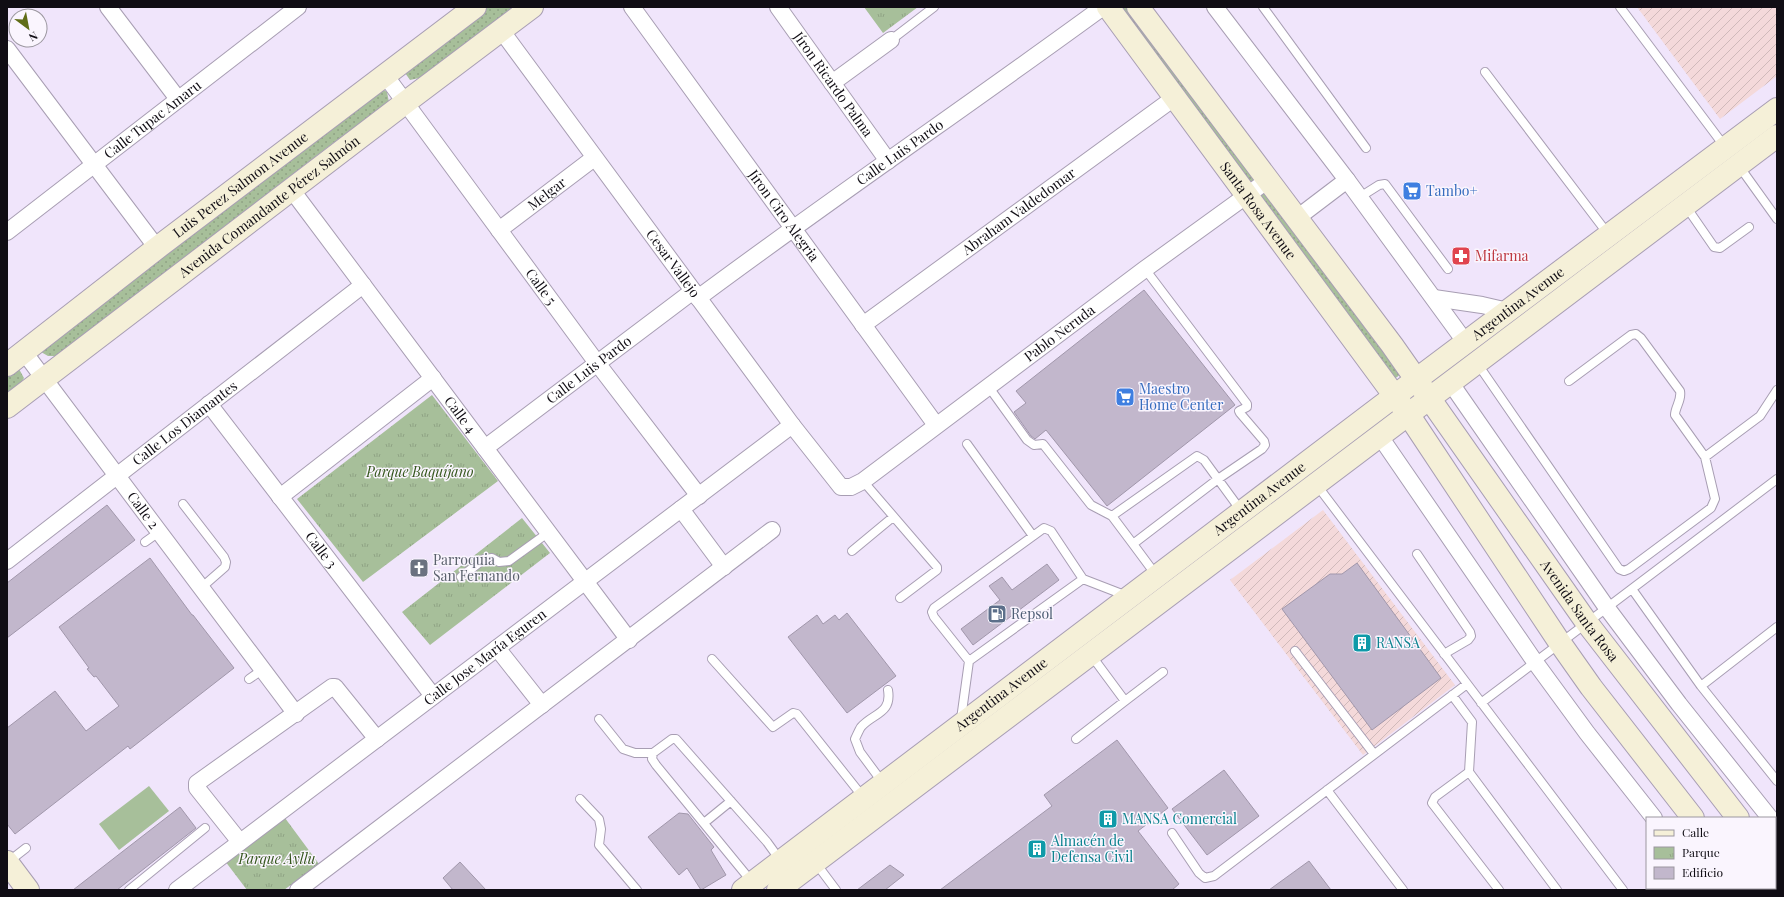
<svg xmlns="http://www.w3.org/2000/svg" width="1784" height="897" font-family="'Playfair Display',serif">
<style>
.industrial{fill:url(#industrial-furrows)}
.grass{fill:url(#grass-dots)}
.park{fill:url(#park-tufts)}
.pitch{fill:#a7bf9a}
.building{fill:#c2b7cc;stroke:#a197ab}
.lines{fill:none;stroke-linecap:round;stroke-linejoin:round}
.lane-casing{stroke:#a89eb3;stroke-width:10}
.street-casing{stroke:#a89eb3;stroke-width:18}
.secondary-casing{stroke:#a89eb3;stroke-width:24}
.lane{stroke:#fff;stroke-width:8}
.street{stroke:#fff;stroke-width:16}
.secondary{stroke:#f5f0d8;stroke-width:22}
.labels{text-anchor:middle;stroke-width:3;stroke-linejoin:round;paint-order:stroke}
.street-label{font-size:14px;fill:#100d14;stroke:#faf5fe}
.shop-label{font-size:14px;fill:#366cbe;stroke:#faf5fe;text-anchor:start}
.health-label{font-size:14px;fill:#be3a42;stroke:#faf5fe;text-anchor:start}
.park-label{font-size:14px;font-style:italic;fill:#34561c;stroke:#faf5fe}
.worship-label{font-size:14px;fill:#5b616d;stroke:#faf5fe;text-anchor:start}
.service-label{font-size:14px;fill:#4e5e75;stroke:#faf5fe;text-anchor:start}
.culture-label{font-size:14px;fill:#0d838f;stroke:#faf5fe;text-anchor:start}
</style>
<defs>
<pattern id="industrial-furrows" width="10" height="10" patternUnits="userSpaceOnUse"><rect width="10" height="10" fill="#f4d9da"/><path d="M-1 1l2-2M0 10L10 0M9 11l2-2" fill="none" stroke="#d0b9ba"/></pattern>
<pattern id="grass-dots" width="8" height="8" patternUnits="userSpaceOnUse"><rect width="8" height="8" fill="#a7bf9a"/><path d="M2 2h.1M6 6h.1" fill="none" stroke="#8fa384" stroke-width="1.8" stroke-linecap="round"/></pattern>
<pattern id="park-tufts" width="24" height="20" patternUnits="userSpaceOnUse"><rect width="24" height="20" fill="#a7bf9a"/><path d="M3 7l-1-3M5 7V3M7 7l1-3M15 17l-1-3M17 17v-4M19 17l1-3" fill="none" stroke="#8fa384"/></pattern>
</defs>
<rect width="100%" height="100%" fill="#f0e5fb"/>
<path class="industrial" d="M1637 7H1777V76L1720 119Z
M1323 510 1455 685 1363 755 1230 580Z"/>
<path class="grass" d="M484 7H517L419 78 410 80 403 70Z
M1116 7H1133L1401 374 1389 383Z
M376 85 387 92 389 102 333 143 58 356H48L41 352Z
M7 369H19L24 378 18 387 7 395Z"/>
<path class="park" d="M864 7H918L883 33Z
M432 395 498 481 363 582 297 499Z
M522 518 550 553 430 645 402 612Z
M285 818 319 864 284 890H247L225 861Z"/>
<path class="pitch" d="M149 786 169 811 119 850 99 824Z"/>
<path class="building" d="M1144 290 1235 405 1107 506 1046 430 1035 439 1031 436 1014 412 1026 403 1016 391Z
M107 505 135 540 7 638V583Z
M150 558 192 615H193L234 668 130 749 128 746 15 834 7 824V728L55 691 86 731 119 706 96 676 94 677 87 669 89 668 59 627Z
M1357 563 1441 678 1372 730 1282 609 1330 574H1342Z
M1047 564 1059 580 973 645 961 629 1000 600 989 586 1002 577 1012 590Z
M847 613 896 676 847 713 788 637 817 615 823 624 835 615 839 620Z
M1117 740 1168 808 1138 831 1179 884 1172 890H940L1052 806 1044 795Z
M1224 770 1259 816 1207 855 1172 809Z
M180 807 196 828 117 890H73Z
M679 813 688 814 714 847 711 850 726 875 701 890 687 868 679 875 648 837Z
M1309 861 1331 890H1269Z
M460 862 486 890H453L443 878Z
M890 865 904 875 885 890H857Z"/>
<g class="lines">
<defs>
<path id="lane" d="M1263 7 1366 148
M1620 7 1725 147
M891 40 934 7
M1485 72 1608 234
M1739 166 1777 219
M1360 197 1379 185 1385 184 1448 269
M1685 205 1714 247 1720 248 1749 227
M1477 363 1619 569 1624 571 1629 569 1711 508 1715 499 1705 457 1675 415C1675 407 1682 400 1680 391L1641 338 1636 334 1631 335 1569 381
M988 386 1027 440 1034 445 1043 444 1091 505 1112 516 1133 544 1218 479 1262 449 1265 445 1264 441 1240 413 1239 411 1247 407V404L1145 269
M967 444 1033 536
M1705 457 1760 416 1777 390
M863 481 937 567V570L900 598
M1316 484 1623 890
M183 504 224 557 226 562 225 567 201 588
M1112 516 1197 456 1204 460 1242 512
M145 542 159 532
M1133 544 1156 575
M852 551 893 517
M1417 554 1470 632 1471 636 1468 640 1444 654
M461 577 484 559 492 558 499 562 509 561 549 532
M1632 589 1701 686
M1777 627 1701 686 1777 781
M1295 651 1374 754
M1091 655 1125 701 1163 672
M712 659 773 727 793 713 797 714 863 797
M969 661 934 617 932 612 934 608 1044 528 1051 531 1083 579
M249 679 262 670
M1452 695 1472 722 1469 772 1557 890
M1481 703 1777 479
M599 719 623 749 635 753H653
M961 719 969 661 1083 579 1127 596
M1076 739 1125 701
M1469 772 1435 797 1432 803 1499 890
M883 783 860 752 855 739C857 735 859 730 861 727 873 713 892 714 888 690
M1327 790 1403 890
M580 799 599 819 601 829 599 845 637 890
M704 823 731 801
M1172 833 1199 873 1205 878 1214 876 1467 684
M1775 844 1777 842
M8 862 26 848
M815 862 836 890
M752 882 656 765 652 759 653 753 672 739H676L767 842 780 860
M129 890 205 828"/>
<g id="street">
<path d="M108 7 178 99"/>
<path id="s1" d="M632 7 936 425"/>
<path id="s2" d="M778 7 888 161"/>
<path d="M1215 7 1347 180"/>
<path id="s3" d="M501 30 792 425 841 487H851L863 481 1145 269 1268 180"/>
<path d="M7 49 157 248"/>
<path id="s4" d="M385 75 597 363 699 496"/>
<path d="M832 83 891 40"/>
<path id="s5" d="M291 189 629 640"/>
<path d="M1297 218 1347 180 1466 343"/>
<path id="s6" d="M499 230 594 158"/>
<path id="s7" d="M7 232 298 7"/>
<path id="s8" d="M698 298C831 199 969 105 1103 7"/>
<path d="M1434 298 1482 305 1508 311"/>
<path id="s9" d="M863 325 1174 98"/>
<path id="s10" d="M24 352 296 714"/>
<path d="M1450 382 1607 608 1679 704 1770 818"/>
<path id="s11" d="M209 404 433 696"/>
<path d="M1379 435 1535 662 1587 733 1654 818"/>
<path id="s12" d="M485 448 693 291"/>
<path d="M280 497 433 378"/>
<path d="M681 509 724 567"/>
<path id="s13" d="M7 561 363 285"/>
<path d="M497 648 542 705"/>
<path d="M240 842 197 788V783L332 687H335L377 739"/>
<path d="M1709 888 1711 890"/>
<path id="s14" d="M177 890 792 425"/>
<path d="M298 890 772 530"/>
</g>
<g id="secondary">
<path id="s15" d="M1108 7 1408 414 1560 643 1591 687 1693 818"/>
<path id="s16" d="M1138 7 1392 345 1587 623 1738 818"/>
<path id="s17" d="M7 365 157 248 475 7"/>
<path id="s18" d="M7 407 406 102 532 7"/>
<path d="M7 862 28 890"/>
<path d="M1775 865 1777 867"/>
<path d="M1748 888 1750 890"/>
<path id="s19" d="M743 890 1417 379 1777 109"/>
<path d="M778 890 1777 136"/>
</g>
</defs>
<use href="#lane" class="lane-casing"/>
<use href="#street" class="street-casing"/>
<use href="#secondary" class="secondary-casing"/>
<use href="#lane" class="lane"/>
<use href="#street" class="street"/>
<use href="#secondary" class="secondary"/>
</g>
<defs>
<symbol id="supermarket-square" viewBox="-11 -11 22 22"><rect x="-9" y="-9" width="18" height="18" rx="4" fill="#3f7fe0" stroke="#faf5fe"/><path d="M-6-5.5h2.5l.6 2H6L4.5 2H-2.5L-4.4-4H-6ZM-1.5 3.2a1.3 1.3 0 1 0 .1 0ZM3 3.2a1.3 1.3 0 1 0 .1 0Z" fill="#fff"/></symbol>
<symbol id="pharmacy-square" viewBox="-11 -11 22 22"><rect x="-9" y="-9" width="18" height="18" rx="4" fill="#e0444e" stroke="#faf5fe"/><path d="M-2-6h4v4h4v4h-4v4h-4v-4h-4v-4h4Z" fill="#fff"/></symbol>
<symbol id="church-square" viewBox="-11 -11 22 22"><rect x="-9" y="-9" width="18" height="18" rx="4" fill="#6b7280" stroke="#faf5fe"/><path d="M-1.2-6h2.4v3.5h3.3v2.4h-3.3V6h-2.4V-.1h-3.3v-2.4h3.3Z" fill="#fff"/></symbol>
<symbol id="fuel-square" viewBox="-11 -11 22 22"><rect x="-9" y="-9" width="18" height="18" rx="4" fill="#5c6f8a" stroke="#faf5fe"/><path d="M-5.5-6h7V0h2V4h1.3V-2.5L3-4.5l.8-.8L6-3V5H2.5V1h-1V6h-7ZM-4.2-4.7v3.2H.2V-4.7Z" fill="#fff"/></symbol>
<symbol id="building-square" viewBox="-11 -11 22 22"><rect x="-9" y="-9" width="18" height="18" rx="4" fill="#0f9aa8" stroke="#faf5fe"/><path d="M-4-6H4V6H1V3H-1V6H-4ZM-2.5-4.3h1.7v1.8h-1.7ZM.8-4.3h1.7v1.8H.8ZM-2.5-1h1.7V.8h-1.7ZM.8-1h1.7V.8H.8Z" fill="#fff"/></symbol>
</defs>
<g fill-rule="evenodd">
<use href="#supermarket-square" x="1401" y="180" width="22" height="22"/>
<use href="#pharmacy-square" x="1450" y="245" width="22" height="22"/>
<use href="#supermarket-square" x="1114" y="386" width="22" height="22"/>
<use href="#church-square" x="408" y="557" width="22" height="22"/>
<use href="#fuel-square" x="986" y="603" width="22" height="22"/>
<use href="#building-square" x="1351" y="632" width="22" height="22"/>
<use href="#building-square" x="1097" y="808" width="22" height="22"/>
<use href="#building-square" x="1026" y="838" width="22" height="22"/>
</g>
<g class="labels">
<g class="street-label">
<text dy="5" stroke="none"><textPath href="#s2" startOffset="95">Jíron Ricardo Palma</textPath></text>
<text dy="5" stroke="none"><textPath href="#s7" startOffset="184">Calle Tupac Amaru</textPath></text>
<text dy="5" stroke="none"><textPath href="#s8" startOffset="249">Calle Luis Pardo</textPath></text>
<text dy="5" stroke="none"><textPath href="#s17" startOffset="295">Luis Perez Salmon Avenue</textPath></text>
<text dy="5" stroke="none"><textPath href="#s6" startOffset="60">Melgar</textPath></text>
<text dy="5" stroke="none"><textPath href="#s18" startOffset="330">Avenida Comandante Pérez Salmón</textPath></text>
<text dy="5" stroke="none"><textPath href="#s15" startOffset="253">Santa Rosa Avenue</textPath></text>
<text dy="5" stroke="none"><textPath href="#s9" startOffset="193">Abraham Valdedomar</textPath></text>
<text dy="5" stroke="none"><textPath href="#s1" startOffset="258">Jíron Ciro Alegria</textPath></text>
<text dy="5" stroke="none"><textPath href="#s3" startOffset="290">Cesar Vallejo</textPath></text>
<text dy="5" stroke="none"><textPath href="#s4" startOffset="263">Calle 5</textPath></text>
<text dy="5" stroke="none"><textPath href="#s19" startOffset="972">Argentina Avenue</textPath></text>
<text dy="5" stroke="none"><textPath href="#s3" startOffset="839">Pablo Neruda</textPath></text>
<text dy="5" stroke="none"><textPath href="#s12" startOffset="130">Calle Luis Pardo</textPath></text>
<text dy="5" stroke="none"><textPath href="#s5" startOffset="282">Calle 4</textPath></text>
<text dy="5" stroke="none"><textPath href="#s13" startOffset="225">Calle Los Diamantes</textPath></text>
<text dy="5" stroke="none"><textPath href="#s19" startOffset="648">Argentina Avenue</textPath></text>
<text dy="5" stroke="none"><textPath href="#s10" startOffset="198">Calle 2</textPath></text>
<text dy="5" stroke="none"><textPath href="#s11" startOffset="184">Calle 3</textPath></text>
<text dy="5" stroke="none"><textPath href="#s16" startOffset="748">Avenida Santa Rosa</textPath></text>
<text dy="5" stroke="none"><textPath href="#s14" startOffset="386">Calle Jose María Eguren</textPath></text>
<text dy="5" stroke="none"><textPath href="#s19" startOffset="324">Argentina Avenue</textPath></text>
</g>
<g class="shop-label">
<text x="1426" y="196">Tambo+</text>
<text x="1139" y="394">Maestro<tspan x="1139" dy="16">Home Center</tspan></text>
</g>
<g class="health-label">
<text x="1475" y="261">Mifarma</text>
</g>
<g class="park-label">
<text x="420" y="477">Parque Baquíjano</text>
<text x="277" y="864">Parque Ayllu</text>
</g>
<g class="worship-label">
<text x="433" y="565">Parroquia<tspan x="433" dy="16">San Fernando</tspan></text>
</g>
<g class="service-label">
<text x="1011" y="619">Repsol</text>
</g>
<g class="culture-label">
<text x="1376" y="648">RANSA</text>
<text x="1122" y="824">MANSA Comercial</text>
<text x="1051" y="846">Almacén de<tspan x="1051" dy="16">Defensa Civil</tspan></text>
</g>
</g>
<rect width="1784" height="897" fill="none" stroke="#100d14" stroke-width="16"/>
<rect x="1646" y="817" width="130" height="72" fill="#faf5fe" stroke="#9c98a0"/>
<rect x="1654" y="830" width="20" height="6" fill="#f5f0d8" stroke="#9c98a0"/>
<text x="1682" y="837" font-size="12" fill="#100d14">Calle</text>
<rect x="1654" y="847" width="20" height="12" fill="url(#park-tufts)" stroke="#9c98a0"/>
<text x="1682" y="857" font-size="12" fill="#100d14">Parque</text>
<rect x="1654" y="867" width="20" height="12" fill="#c2b7cc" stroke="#9c98a0"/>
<text x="1682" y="877" font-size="12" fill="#100d14">Edificio</text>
<g transform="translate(28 28) rotate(148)"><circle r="19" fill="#faf5fe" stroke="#9c98a0"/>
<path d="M0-3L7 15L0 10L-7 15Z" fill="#606d17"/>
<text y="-6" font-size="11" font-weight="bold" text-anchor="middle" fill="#100d14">N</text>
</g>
</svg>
